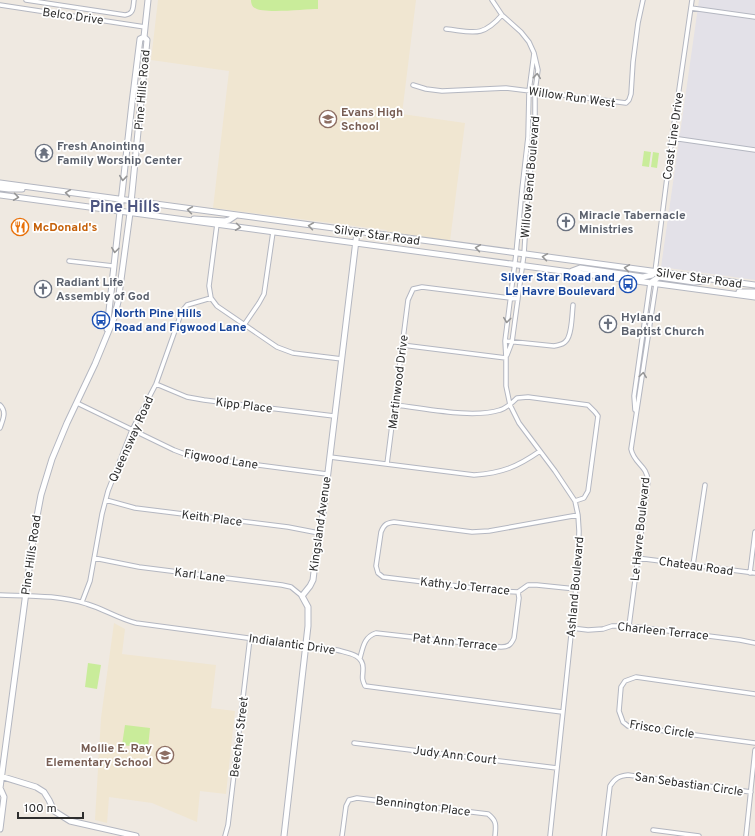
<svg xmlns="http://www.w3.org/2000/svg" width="755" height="836" font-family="Overpass,sans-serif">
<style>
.industrial{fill:#e3e1e8}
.education{fill:#f0e6d1}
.pitch{fill:#c9ec9a}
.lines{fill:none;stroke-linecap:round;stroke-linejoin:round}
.street-casing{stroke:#b4b7c1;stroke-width:5.5}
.secondary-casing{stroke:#b4b7c1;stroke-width:7}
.street{stroke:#fff;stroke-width:3.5}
.secondary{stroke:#fff;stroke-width:5}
.oneway{stroke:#969696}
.labels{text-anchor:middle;stroke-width:3.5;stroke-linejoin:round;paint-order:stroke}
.street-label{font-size:12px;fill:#2e2e2e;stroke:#fff}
.education-label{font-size:12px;font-weight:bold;fill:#785e54;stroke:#fff;text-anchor:start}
.worship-label{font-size:12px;font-weight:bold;fill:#5b616d;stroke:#fff;text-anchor:start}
.food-label{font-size:12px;font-weight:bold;fill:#c56008;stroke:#fff;text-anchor:start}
.transit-label{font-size:12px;font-weight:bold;fill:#164399;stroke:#fff;text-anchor:end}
.district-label{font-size:16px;font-weight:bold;fill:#4d5680;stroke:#fff}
</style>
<rect width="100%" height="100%" fill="#efe9e1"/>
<path class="industrial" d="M699 0H755V280L661 267Z"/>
<path class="education" d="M158 0H416L402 114 465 123 450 241 387 232V230L213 208 229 71 151 60Z
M114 623 125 629 122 654 216 665 211 708 235 711 226 794 200 791 197 822 152 803 109 797 107 823 95 820 101 718Z"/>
<path class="pitch" d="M251 0H318V9C306 9 263 14 255 8 252 7 251 3 251 0Z
M644 151 651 152 649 167 642 166Z
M653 152 659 153 657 168 651 167Z
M88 663 101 665 97 689 85 687Z
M125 725 150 728 148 748 122 745Z"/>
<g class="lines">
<defs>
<path id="street" d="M26 0 125 15C134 14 133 7 134 0
M492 0 502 15 521 32 529 42 534 53 538 70 535 91V138L528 189 524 254 512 342 507 355
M0 5 145 27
M691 8 755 17
M446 29C473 32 482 38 502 15
M534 53 529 91 528 137 522 189 516 254 505 341 506 358V386L510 405 519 423 555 471 575 501 578 515 579 531 578 568 550 836
M413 85 426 89 442 91 506 88 626 103 629 100 631 94 633 62 638 23 643 0
M672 138 755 150
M217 224 209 286 211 298 217 306 277 347 293 353 342 359
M69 261 113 266
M655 272 672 138 692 0
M244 325 259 303 264 294 273 232
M505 341 554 346C558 345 563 345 566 341 572 335 572 314 573 305
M402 345 506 358
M156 384 187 397 204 400 334 416
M77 403 174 450 190 456 327 474
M0 405C7 412 3 419 0 428
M395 405C424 408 472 419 500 410 507 408 512 403 517 398L528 397 588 405 595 412 598 416 588 491 584 498 575 501
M635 410 634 396 650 283
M330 457 474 475C502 473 517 467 540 451
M387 464 408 300 413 289 422 287 518 299
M106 500 135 508 288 527 319 533
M94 558 139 567 282 585 291 587 302 596
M637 558 755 573
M693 565 705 485
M750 573 755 532
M576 589 537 585H528L518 592 499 591 383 577 378 573 376 566 381 532C384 524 387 523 394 522L472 532 489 531 578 515
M0 595C29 596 59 595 87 604 104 609 119 619 136 623L337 650C347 653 363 654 363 668 363 678 361 677 365 686L562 712
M82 602 90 581 102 514 108 491 132 430 156 384 182 311 187 305 211 298
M629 626 648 481C647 465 634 464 631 449L656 284
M571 628 588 630 603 629 612 626H629L740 640 755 643
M360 658C363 647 364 637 376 633L501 647C508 647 511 645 514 638L519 598 518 592
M755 694 636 677 625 681 621 687 619 711 623 722 628 726 755 743
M354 743 557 768
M653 830 699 836
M225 836 228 825 250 638
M342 836 346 806 349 800 357 798 488 814C497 821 496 825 495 836
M604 836 610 786C615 778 619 776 628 775L751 792
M746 836 755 750"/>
<path id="secondary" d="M0 183 755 285
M0 188 9 189H22
M0 195 755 297
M194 219 225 221 229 220 235 216
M572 271 580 268 643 277 652 275 655 272
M650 283 659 277 694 282 705 281
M739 292H755
M107 329 132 103 140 39 144 37
M0 776 36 787 44 792 49 800 54 811 70 821 136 836
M0 829 4 797 0 788 34 532 41 495 52 459 67 423 95 364 114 318 118 302 130 213 147 40 144 37 148 0
M284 836 308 626V607L302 596 310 586 313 580 318 538 322 522 357 232"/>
</defs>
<use href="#street" class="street-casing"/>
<use href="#secondary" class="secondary-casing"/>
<use href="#street" class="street"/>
<use href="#secondary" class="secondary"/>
</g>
<defs><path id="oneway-chevron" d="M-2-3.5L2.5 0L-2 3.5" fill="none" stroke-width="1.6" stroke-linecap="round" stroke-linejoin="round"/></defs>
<g class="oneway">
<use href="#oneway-chevron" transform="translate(537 76) rotate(-84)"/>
<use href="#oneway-chevron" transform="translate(123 178) rotate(96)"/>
<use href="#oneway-chevron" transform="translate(68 193) rotate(-172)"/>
<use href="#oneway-chevron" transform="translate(16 197) rotate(8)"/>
<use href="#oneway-chevron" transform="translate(190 210) rotate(-172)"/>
<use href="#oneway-chevron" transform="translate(311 226) rotate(-172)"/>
<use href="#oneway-chevron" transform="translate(238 227) rotate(7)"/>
<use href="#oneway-chevron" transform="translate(478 248) rotate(-172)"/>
<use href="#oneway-chevron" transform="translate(115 250) rotate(97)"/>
<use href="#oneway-chevron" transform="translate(545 257) rotate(-172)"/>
<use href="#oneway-chevron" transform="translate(627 268) rotate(-172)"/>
<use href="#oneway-chevron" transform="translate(507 320) rotate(97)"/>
<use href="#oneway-chevron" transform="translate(643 375) rotate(-82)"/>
</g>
<defs>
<symbol id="school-ring" viewBox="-11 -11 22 22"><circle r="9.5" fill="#fff" stroke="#8d6e63" stroke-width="1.5"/><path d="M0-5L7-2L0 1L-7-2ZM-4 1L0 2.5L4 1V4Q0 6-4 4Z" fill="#8d6e63"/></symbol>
<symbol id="temple-ring" viewBox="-11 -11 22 22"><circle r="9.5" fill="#fff" stroke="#6b7280" stroke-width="1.5"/><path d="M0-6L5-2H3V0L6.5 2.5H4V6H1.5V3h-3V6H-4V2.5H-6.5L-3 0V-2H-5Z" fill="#6b7280"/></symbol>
<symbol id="church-ring" viewBox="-11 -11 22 22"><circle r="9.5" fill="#fff" stroke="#6b7280" stroke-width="1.5"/><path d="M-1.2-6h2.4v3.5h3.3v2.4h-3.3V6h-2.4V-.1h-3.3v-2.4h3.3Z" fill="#6b7280"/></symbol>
<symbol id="restaurant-ring" viewBox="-11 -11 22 22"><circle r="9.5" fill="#fff" stroke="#e8710a" stroke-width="1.5"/><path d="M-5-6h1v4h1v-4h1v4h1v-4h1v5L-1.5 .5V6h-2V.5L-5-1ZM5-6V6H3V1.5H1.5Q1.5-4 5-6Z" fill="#e8710a"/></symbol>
<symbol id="bus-ring" viewBox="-11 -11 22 22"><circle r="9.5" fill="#fff" stroke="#1a4fb4" stroke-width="1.5"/><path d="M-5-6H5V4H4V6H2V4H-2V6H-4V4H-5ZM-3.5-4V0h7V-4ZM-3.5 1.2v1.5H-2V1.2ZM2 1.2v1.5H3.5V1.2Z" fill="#1a4fb4"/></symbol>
</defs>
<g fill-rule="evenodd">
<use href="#school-ring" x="318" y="109" width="20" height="20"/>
<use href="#temple-ring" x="34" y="143" width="20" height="20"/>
<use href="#church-ring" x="556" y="212" width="20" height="20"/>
<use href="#restaurant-ring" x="10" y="217" width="20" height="20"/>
<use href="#bus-ring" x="618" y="274" width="20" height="20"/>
<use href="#church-ring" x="33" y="279" width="20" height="20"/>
<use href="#bus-ring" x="91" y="310" width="20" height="20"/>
<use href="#church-ring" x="598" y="314" width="20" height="20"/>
<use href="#school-ring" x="155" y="745" width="20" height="20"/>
</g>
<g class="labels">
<g class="street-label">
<text transform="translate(73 16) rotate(8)" y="4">Belco Drive</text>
<text transform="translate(142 90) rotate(-85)" y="4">Pine Hills Road</text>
<text transform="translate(572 97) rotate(8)" y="4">Willow Run West</text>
<text transform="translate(673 136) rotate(-82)" y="4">Coast Line Drive</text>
<text transform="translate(530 177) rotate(-85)" y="4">Willow Bend Boulevard</text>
<text transform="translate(377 235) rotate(8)" y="4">Silver Star Road</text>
<text transform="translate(699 278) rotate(8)" y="4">Silver Star Road</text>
<text transform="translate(398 382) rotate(-83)" y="4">Martinwood Drive</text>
<text transform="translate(244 405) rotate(7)" y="4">Kipp Place</text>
<text transform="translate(131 439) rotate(-66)" y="4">Queensway Road</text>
<text transform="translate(221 459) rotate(9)" y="4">Figwood Lane</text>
<text transform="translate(212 518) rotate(7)" y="4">Keith Place</text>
<text transform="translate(320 524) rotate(-82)" y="4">Kingsland Avenue</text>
<text transform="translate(640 529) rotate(-84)" y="4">Le Havre Boulevard</text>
<text transform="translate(31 555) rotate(-82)" y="4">Pine Hills Road</text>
<text transform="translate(696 566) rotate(8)" y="4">Chateau Road</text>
<text transform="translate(200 575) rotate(7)" y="4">Karl Lane</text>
<text transform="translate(465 586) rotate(6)" y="4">Kathy Jo Terrace</text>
<text transform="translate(575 587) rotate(-85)" y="4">Ashland Boulevard</text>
<text transform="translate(663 631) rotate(6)" y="4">Charleen Terrace</text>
<text transform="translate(455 642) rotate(6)" y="4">Pat Ann Terrace</text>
<text transform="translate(292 644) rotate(8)" y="4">Indialantic Drive</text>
<text transform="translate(662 729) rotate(9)" y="4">Frisco Circle</text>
<text transform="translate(239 737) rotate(-83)" y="4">Beecher Street</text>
<text transform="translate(455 755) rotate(7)" y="4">Judy Ann Court</text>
<text transform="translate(689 784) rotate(8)" y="4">San Sebastian Circle</text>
<text transform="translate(423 806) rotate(7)" y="4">Bennington Place</text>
</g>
<g class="education-label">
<text x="341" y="116">Evans High<tspan x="341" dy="14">School</tspan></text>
<text x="152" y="752" text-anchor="end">Mollie E. Ray<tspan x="152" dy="14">Elementary School</tspan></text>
</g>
<g class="worship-label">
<text x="57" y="150">Fresh Anointing<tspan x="57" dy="14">Family Worship Center</tspan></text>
<text x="579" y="219">Miracle Tabernacle<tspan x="579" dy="14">Ministries</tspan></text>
<text x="56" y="286">Radiant Life<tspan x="56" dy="14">Assembly of God</tspan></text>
<text x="621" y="321">Hyland<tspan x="621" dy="14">Baptist Church</tspan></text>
</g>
<g class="food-label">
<text x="33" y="231">McDonald's</text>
</g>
<g class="transit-label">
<text x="615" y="281">Silver Star Road and<tspan x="615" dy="14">Le Havre Boulevard</tspan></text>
<text x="114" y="317" text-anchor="start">North Pine Hills<tspan x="114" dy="14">Road and Figwood Lane</tspan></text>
</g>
<g class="district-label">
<text x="125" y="212">Pine Hills</text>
</g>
</g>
<path d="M18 812v6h65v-6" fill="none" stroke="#2e2e2e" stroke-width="2"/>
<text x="24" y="812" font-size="12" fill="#2e2e2e" stroke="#ffffff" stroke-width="3" paint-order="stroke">100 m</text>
</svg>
